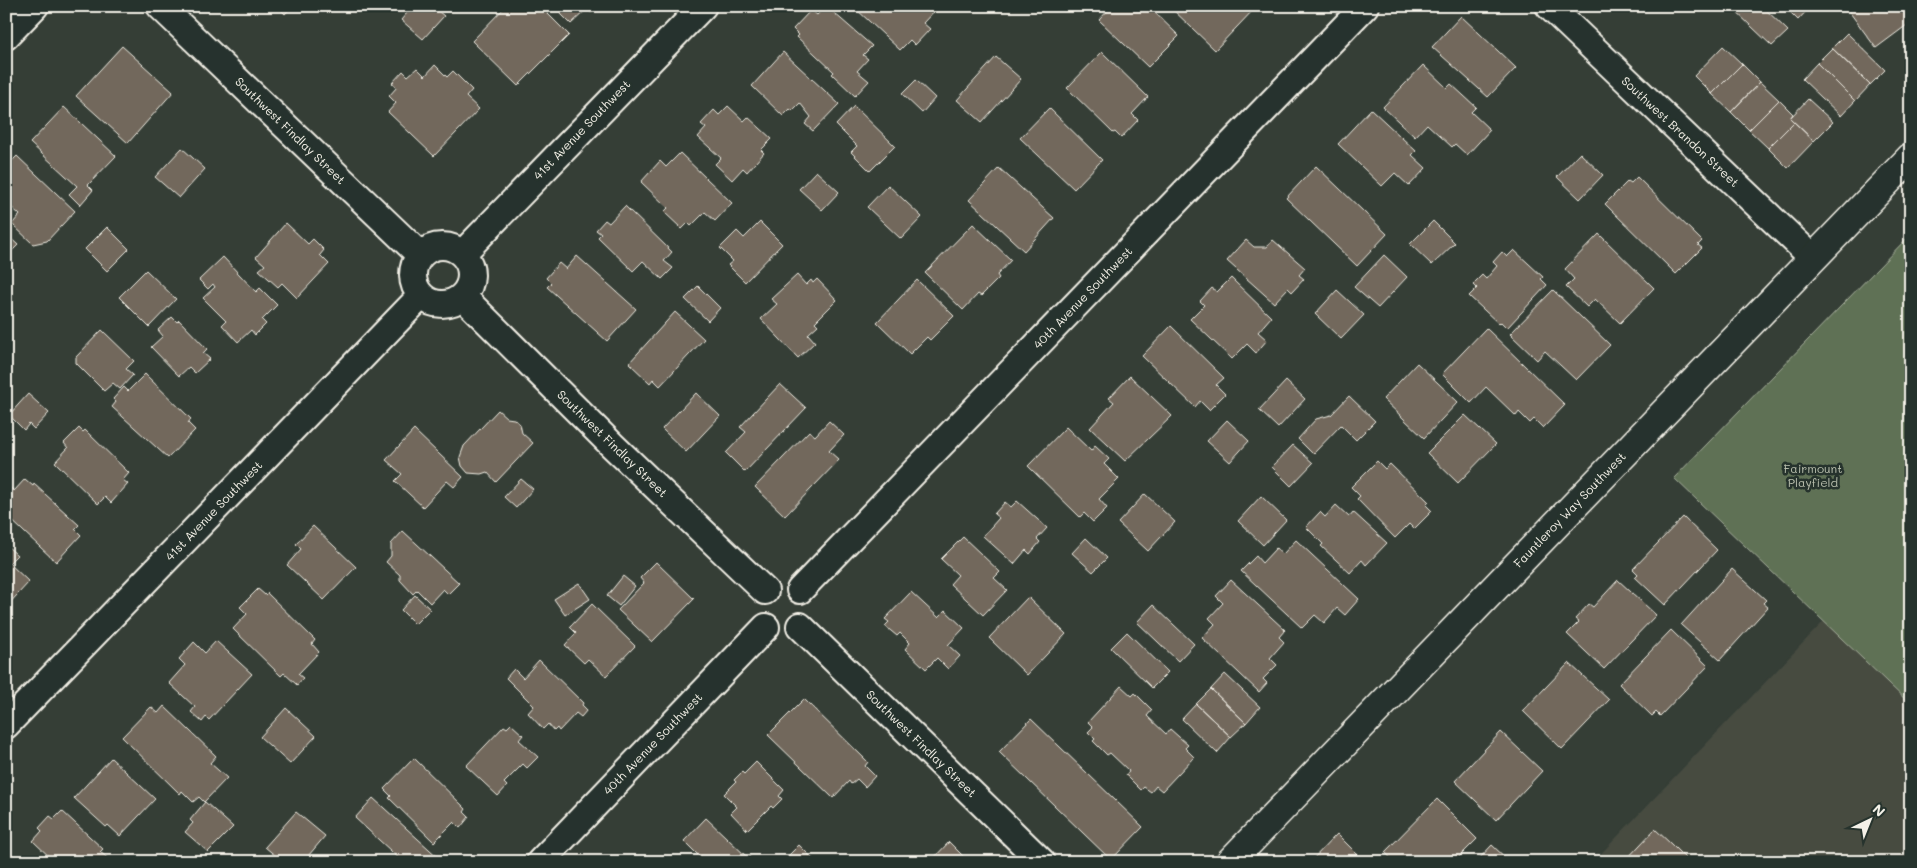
<svg xmlns="http://www.w3.org/2000/svg" width="1917" height="868" font-family="Mali,sans-serif">
<style>
.built{fill:#474b41}
.green{fill:#5e7154;stroke:#a9b19e}
.building{fill:#72685b;stroke:#f4f1e8}
.lines{fill:none;stroke-linecap:round;stroke-linejoin:round}
.minor-casing{stroke:#f4f1e8;stroke-width:30}
.primary-casing{stroke:#f4f1e8;stroke-width:31}
.minor{stroke:#26332d;stroke-width:26}
.primary{stroke:#26332d;stroke-width:28}
.labels{text-anchor:middle;stroke-width:5;stroke-linejoin:round;paint-order:stroke}
.street-label{font-size:12px;fill:#f4f1e8;stroke:#26332d}
.park-label{font-size:12px;fill:#b8bead;stroke:#26332d}
</style>
<rect width="100%" height="100%" fill="#353e36"/>
<filter id="ink" filterUnits="userSpaceOnUse"><feTurbulence type="fractalNoise" baseFrequency=".02" numOctaves="2"/><feDisplacementMap in="SourceGraphic" scale="10" xChannelSelector="R" yChannelSelector="G"/><feConvolveMatrix kernelMatrix="1 2 1 2 8 2 1 2 1" color-interpolation-filters="sRGB"/></filter>
<g filter="url(#ink)">
<path class="built" d="M1824 621 1911 705V862H1593Z"/>
<path class="green" d="M1911 234V705L1674 478Z"/>
<path class="building" d="M277 6H292L285 14Z
M413 6H432L444 16 423 39 401 20Z
M506 6H540L569 35 518 86 472 41Z
M546 6H597L591 13 587 9 571 24 554 7 550 11Z
M826 6 872 46 863 55 868 59 857 71 869 81 855 96 832 74 834 72 797 37 799 35 793 29 811 10 817 15Z
M856 6H934L937 8 923 23 930 29 915 45 910 40 900 50 855 8Z
M1112 6H1148L1179 36 1148 67 1099 20Z
M1169 6H1257L1215 50Z
M1762 6 1788 31 1772 46 1731 7Z
M1784 6H1811L1798 20Z
M1845 6H1907L1911 11V22L1876 48Z
M1461 16 1516 68 1488 97 1432 47Z
M1847 33 1885 70 1870 85 1832 48Z
M122 46 173 92 128 143 76 96Z
M1723 46 1742 64 1712 94 1694 76Z
M1832 48 1870 85 1855 101 1817 63Z
M783 52 839 104 813 131 805 124 811 117 800 103 792 111 790 109 783 116 752 86Z
M1102 52 1148 97 1132 114 1138 120 1121 138 1115 132 1113 133 1067 88Z
M996 57 1021 79 982 122 957 100Z
M1817 63 1855 101 1841 116 1802 79Z
M1742 64 1760 82 1731 112 1712 94Z
M435 65 447 77 453 71 472 90 466 97 479 109 434 156 388 112 396 103 389 96 397 87 392 83 403 71 408 76 417 68 425 76Z
M1423 65 1447 88 1451 84 1476 107 1471 112 1490 130 1467 155 1455 144 1452 147 1427 124 1415 137 1383 107Z
M916 80 935 98 922 113 902 94Z
M1760 82 1779 100 1749 130 1731 112Z
M1808 99 1833 122 1814 141 1790 118Z
M1779 100 1793 114 1790 118 1794 122 1768 148 1749 130Z
M728 106 744 121 748 117 772 139 761 150 764 153 747 172 743 168 732 180 715 164 721 158 698 137 706 128 701 124 714 110 719 115Z
M854 106 895 146 870 171 851 152 857 146 836 125Z
M64 107 116 156 88 185 93 190 80 205 69 194 77 186 30 143Z
M1049 108 1102 160 1074 189 1020 138Z
M1371 109 1416 151 1412 155 1426 168 1409 186 1395 173 1382 186 1338 144Z
M1794 122 1814 141 1788 168 1768 148Z
M182 148 205 169 179 198 155 177Z
M680 153 732 203 715 221 705 212 691 226 688 223 682 229 664 212 668 208 641 182 660 161 666 167Z
M1580 153 1603 175 1580 199 1557 177Z
M17 156 75 211 47 241 33 244 12 224 20 215 6 202V167Z
M1316 166 1387 234 1357 266 1286 198Z
M999 168 1054 218 1024 251 969 200Z
M816 171 839 192 822 210 799 189Z
M1637 177 1702 241 1698 245 1702 248 1676 274 1605 204 1628 181 1631 183Z
M888 185 922 217 901 239 867 207Z
M625 206 672 252 664 261 673 268 662 279 643 261 633 271 598 237 601 234 596 230 605 220 609 223Z
M1433 221 1455 243 1432 265 1410 244Z
M760 222 782 244 745 282 728 265 733 261 720 248 737 231 744 238Z
M286 223 308 244 313 239 324 250 320 255 329 264 297 298 282 283 278 287 259 270 265 265 256 257Z
M973 224 1011 260 997 275 999 278 981 296 978 294 963 310 925 273Z
M107 227 129 249 107 271 85 249Z
M6 234 18 245 6 257Z
M1599 234 1654 288 1620 323 1595 299 1587 307 1566 287 1574 279 1565 269Z
M1246 240 1254 247H1267L1273 240 1305 268 1299 275 1304 279 1292 292 1288 288 1274 303 1227 261Z
M1514 250 1543 277 1541 279 1547 285 1507 328 1501 322 1499 324 1469 296 1477 288 1473 284 1482 275 1486 279 1497 266 1493 262 1502 252 1507 257Z
M1384 255 1407 277 1378 308 1354 287Z
M577 256 636 309 607 341 547 287 551 283 546 278 559 263 566 269Z
M223 257 256 292 260 288 277 305 262 320 266 324 255 335 251 330 238 342 222 325 226 321 203 298 215 287 213 284 208 289 199 280Z
M146 270 176 299 149 327 119 297Z
M797 275 806 285 811 280 813 283 817 279 837 300 815 322 818 325 808 334 815 342 798 358 761 319 777 304 771 299Z
M1231 278 1271 317 1258 332 1267 340 1256 353 1247 344 1232 359 1190 319 1204 305 1200 301 1212 288 1217 292Z
M917 280 954 316 930 340 927 337 910 354 877 322Z
M698 286 720 308 708 321 685 299Z
M1337 290 1364 315 1341 339 1315 314Z
M1553 290 1610 345 1576 380 1545 351 1537 360 1510 334Z
M675 312 704 339 660 386 653 379 650 383 629 363Z
M172 317 177 322 179 320 207 349 203 353 210 359 195 373 189 367 179 376 151 347 163 336 158 330Z
M1171 326 1224 378 1216 385 1225 394 1209 410 1200 401 1195 407 1142 356Z
M1486 328 1565 405 1543 428 1534 419 1530 423 1519 412 1516 416 1486 387 1471 403 1442 374Z
M102 330 134 361 126 369 133 375 120 389 113 383 104 391 76 363V357Z
M1417 363 1458 402 1424 438 1383 399Z
M145 374 191 419 188 423 195 430 168 458 112 407 116 402 113 399 124 387 128 391Z
M1130 376 1172 416 1125 461 1090 428 1114 402 1109 398Z
M1286 381 1305 399 1278 428 1259 410Z
M780 384 806 408 745 472 726 453 746 432 740 427Z
M696 393 720 416 686 452 662 429Z
M28 394 49 413 34 429 29 424 24 430 9 415Z
M1349 396 1375 421 1356 440 1341 425 1313 454 1298 439 1316 419 1331 415Z
M498 410 507 418 514 419 520 424 522 433 533 443 496 482 487 472 481 474 468 473 462 466 460 457 464 446Z
M1465 415 1496 444 1458 483 1427 453Z
M1227 420 1249 441 1230 462 1207 441Z
M829 421 844 435 829 451 839 460 785 516 755 487 809 431 815 436Z
M1066 427 1091 451 1095 446 1109 459 1104 464 1119 479 1099 499 1107 508 1093 522 1084 513 1080 517 1028 466Z
M79 428 83 432 85 430 129 473 123 480 128 484 111 503 105 497 98 504 55 462 68 448 64 443Z
M414 430 463 477 454 487 447 481 423 507 395 481 402 474 386 460Z
M1293 445 1313 463 1291 486 1272 467Z
M1377 461 1385 469 1390 464 1429 502 1426 505 1432 511 1414 529 1409 524 1395 538 1357 499 1360 496 1351 487Z
M25 479 33 486 34 484 79 525 75 529 81 535 56 562 6 515V483L14 491Z
M521 479 533 489 516 508 504 497Z
M1145 494 1175 522 1148 551 1118 523Z
M1261 496 1286 520 1263 545 1238 521Z
M1017 501 1047 528 1037 539 1040 542 1030 554 1026 550 1014 564 983 536 999 518 994 514 1005 502 1011 507Z
M1336 505 1349 517 1353 512 1387 543 1366 565 1362 560 1350 573 1321 546 1323 544 1306 527 1320 512 1325 517Z
M1683 517 1717 550 1665 605 1635 577 1638 574 1633 569Z
M313 526 356 567 324 600 287 565 301 549 296 544Z
M403 531 459 583 448 594 443 589 430 603 417 590 413 594 400 580V575L386 562 391 556V544Z
M963 537 1000 572 994 578 1007 590 983 615 950 584 958 575 941 559Z
M1086 538 1107 558 1093 572 1072 553Z
M1296 540 1359 599 1345 615 1337 608 1324 623 1315 615 1302 628 1241 571 1256 556 1262 563 1276 548 1283 554Z
M6 545 17 555 9 563 29 582 6 607Z
M656 562 694 599 652 642 618 610 644 583 640 578Z
M1732 569 1766 600 1763 603 1768 607 1720 660 1681 625Z
M623 576 635 586 619 606 607 596Z
M1231 580 1285 630 1279 637 1284 642 1270 658 1277 665 1263 679 1267 683 1259 692 1202 638 1215 624 1209 618 1223 603 1216 596Z
M1618 580 1656 615 1604 669 1567 634 1579 622 1575 619 1589 604 1593 607Z
M579 583 590 599 565 615 554 599Z
M258 589 265 595 267 593 315 640 312 644 319 652 298 674 303 678 297 685 284 673 281 676 233 629 247 614 240 607Z
M911 592 938 617 945 610 964 628 948 645 960 656 948 669 937 658 926 669 905 649 910 643 900 633 897 636 885 626 889 622 885 619Z
M415 595 430 609 415 624 401 610Z
M1028 597 1066 634 1027 675 989 638Z
M592 604 635 646 606 676 588 659 584 663 565 645 576 633 570 627Z
M1153 605 1194 644 1178 661 1137 622Z
M1671 630 1708 666 1660 716 1656 712 1652 716 1619 684Z
M1127 632 1168 672 1152 688 1111 648Z
M216 641 252 674 209 720 206 717 202 722 191 712 195 707 169 683 185 665 179 659 194 642 205 653Z
M539 660 583 703 582 705 587 710 581 717 576 713 559 731 557 728 554 731 548 724 543 729 528 713 534 706 506 678 514 669 523 678Z
M1569 663 1609 700 1562 749 1523 711Z
M1225 674 1260 707 1246 723 1211 689Z
M1121 686 1132 696 1135 693 1152 710 1147 716 1166 734 1170 729 1188 745 1185 748 1194 757 1162 791 1156 786 1151 792 1144 787 1141 790 1126 775 1129 771 1110 753 1107 755 1093 741 1095 739 1088 732 1093 727 1088 722Z
M1211 689 1246 723 1231 737 1196 704Z
M804 699 868 762 865 766 875 776 865 787 857 779 851 784 849 781 833 798 768 735Z
M1196 704 1231 737 1217 753 1182 719Z
M164 706 216 756 210 763 227 778 204 802 199 797 193 802 182 791 180 794 122 737 151 707 158 713Z
M286 708 316 736 290 764 260 737Z
M1031 719 1143 827 1111 860 999 752Z
M511 724 523 735 519 740 538 757 527 768 523 764 504 783 507 786 498 796 466 766 504 726 507 728Z
M1501 732 1542 771 1496 820 1455 781Z
M111 758 155 799 120 836 108 825 106 827 74 798Z
M414 758 466 809 464 812 469 817 460 828 454 822 434 842 389 798 391 796 384 789Z
M756 762 784 790 779 796 782 799 773 808 771 806 747 830 731 813 737 807 724 794 736 782 734 780 742 772 744 774Z
M373 798 440 859 437 862H403L355 818Z
M1437 799 1477 839 1454 862H1394L1385 852Z
M205 802 233 827 208 852 185 832 193 823 190 820Z
M62 811 103 849 100 852 110 860 108 862H55L33 841 42 831 39 828 50 816 54 819Z
M296 812 325 836 303 862H283L265 847Z
M706 818 748 858 749 856 755 862H705L684 841Z
M1655 829 1671 844 1689 862H1624Z
M1337 834 1365 862H1310Z
M949 842 965 858 961 862H930Z
M799 845 816 862H782Z
M1492 845 1510 862H1476Z"/>
<g class="lines">
<defs>
<path id="minor" d="M160 6 420 255
M1549 6 1813 258
M6 36 35 6
M413 275a29 29 0 1 1 58 0a29 29 0 1 1-58 0Z
M462 254 703 6
M462 296 613 446 765 591
M800 590 1365 6
M800 626 1042 862
M6 725 421 296
M540 862 766 627"/>
<path id="primary" d="M1230 862 1911 157"/>
</defs>
<use href="#minor" class="minor-casing"/>
<use href="#primary" class="primary-casing"/>
<use href="#minor" class="minor"/>
<use href="#primary" class="primary"/>
</g>
</g>
<g class="labels">
<g class="street-label">
<text transform="translate(582 130) rotate(-46)" y="4">41st Avenue Southwest</text>
<text transform="translate(290 131) rotate(44)" y="4">Southwest Findlay Street</text>
<text transform="translate(1680 132) rotate(43)" y="4">Southwest Brandon Street</text>
<text transform="translate(1083 298) rotate(-46)" y="4">40th Avenue Southwest</text>
<text transform="translate(612 444) rotate(44)" y="4">Southwest Findlay Street</text>
<text transform="translate(1570 510) rotate(-46)" y="4">Fauntleroy Way Southwest</text>
<text transform="translate(214 511) rotate(-46)" y="4">41st Avenue Southwest</text>
<text transform="translate(653 744) rotate(-46)" y="4">40th Avenue Southwest</text>
<text transform="translate(921 744) rotate(44)" y="4">Southwest Findlay Street</text>
</g>
<g class="park-label">
<text x="1813" y="473">Fairmount<tspan x="1813" dy="14">Playfield</tspan></text>
</g>
</g>
<rect width="1917" height="868" fill="none" stroke="#26332d" stroke-width="25"/>
<rect x="12" y="12" width="1892" height="843" fill="none" stroke="#f4f1e8" stroke-width="2" filter="url(#ink)"/>
<g transform="translate(1870 820) rotate(43)" stroke="#26332d" stroke-width="4" paint-order="stroke">
<path d="M0-4L9 19L0 12L-9 19Z" fill="#f4f1e8"/>
<text y="-8" font-size="14" font-weight="bold" text-anchor="middle" fill="#f4f1e8">N</text>
</g>
</svg>
